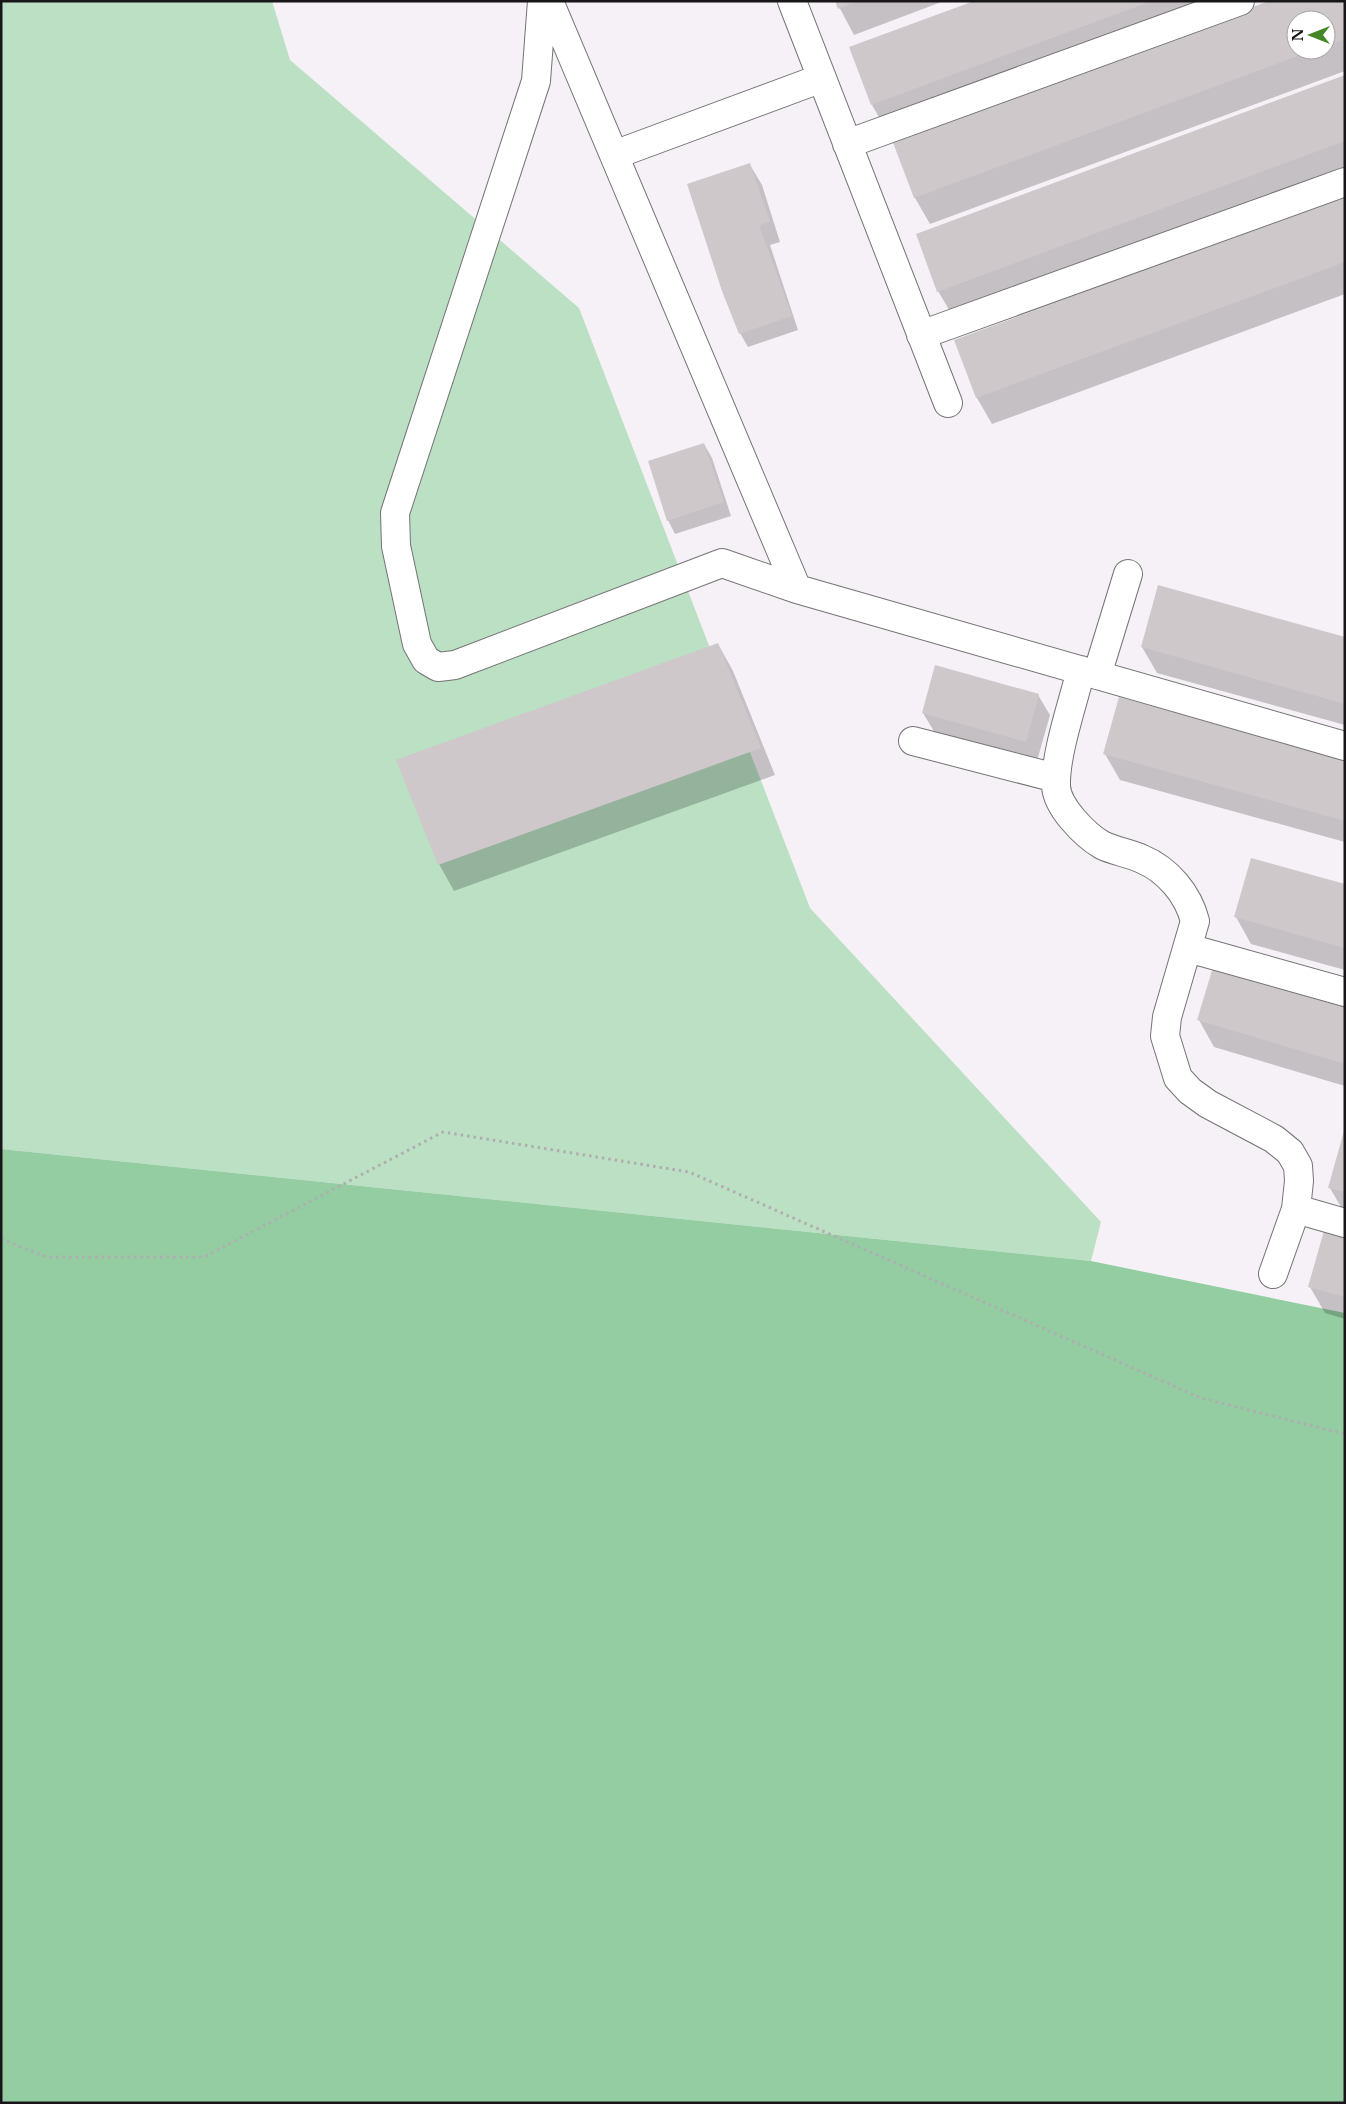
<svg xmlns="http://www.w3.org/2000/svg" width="1346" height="2104" font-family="'Libre Baskerville',serif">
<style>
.green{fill:#bbe0c3}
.forest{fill:#94cda2}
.shadow{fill:#0003;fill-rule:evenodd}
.building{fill:#cec8cb}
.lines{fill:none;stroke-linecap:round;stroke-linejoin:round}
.minor-casing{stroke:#757276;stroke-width:30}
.path{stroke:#b0adb1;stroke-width:3;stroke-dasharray:2.5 4;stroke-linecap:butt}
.minor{stroke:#fff;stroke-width:28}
</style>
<rect width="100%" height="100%" fill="#f5f1f6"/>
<path class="green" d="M1 1H272L290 60 579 308 810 908 1101 1222 1091 1261 1 1149Z"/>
<path class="forest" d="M1 1149 1091 1261 1345 1313V2103H1Z"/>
<path class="shadow" d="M836 1H944L854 35Z
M978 1H1239L887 131 872 105Z
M1345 1V71L930 224 915 198 894 141ZM1296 20H1326V50H1296Z
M1345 77V173L954 318 938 291Z
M750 165 762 185 780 242 770 245 798 330 748 347 740 333Z
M1345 198V294L992 424 977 398 956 341Z
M704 444 712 458 731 516 675 534 668 520Z
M1345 638V725L1157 673 1142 647Z
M718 644 733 671 775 775 454 891 439 864Z
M1038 695 1050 715 1037 761 935 733 923 713Z
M1105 754 1345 761V842L1120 780Z
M1345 885V970L1251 944 1236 917Z
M1345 1004V1086L1214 1047 1199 1020Z
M1345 1134V1214L1330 1188Z
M1345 1234V1319L1325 1313 1310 1287Z"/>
<path class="building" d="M835 1H857L838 9Z
M974 1H1152L871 105 849 47Z
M1269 1H1345V39L1326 46V20H1296V50H1314L914 198 892 140Z
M1345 75V141L937 292 916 234Z
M750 163 770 222 759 225 792 316 739 334 722 291 687 184Z
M1345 196V262L976 398 954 340Z
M704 443 724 502 667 521 648 461Z
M1158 585 1345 637V704L1141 647Z
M718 643 761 748 438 865 396 760Z
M935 665 1039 694 1026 742 922 713Z
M1119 697 1345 760V821L1103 754Z
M1251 858 1345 884V948L1234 917Z
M1214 964 1345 1003V1064L1197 1020Z
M1344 1131H1345V1192L1328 1188Z
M1325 1227 1345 1233V1297L1308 1287Z"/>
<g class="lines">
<defs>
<path id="minor" d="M542 1 536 81 395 513 396 546 417 644 426 660 438 667 455 665 722 563 797 589
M549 1 797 589 1345 746
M792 1 948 403
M847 144 1240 1
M614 155 822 78
M921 335 1345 182
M1081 670C1073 703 1055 754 1056 786 1057 807 1085 835 1102 845 1114 851 1129 853 1142 859 1168 870 1188 894 1195 921L1167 1017 1165 1036 1178 1078 1190 1091 1208 1104 1274 1139 1290 1152 1298 1166 1299 1181 1296 1209 1273 1274
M1097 675 1128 574
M913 741 1056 778
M1188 948 1345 992
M1296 1209 1345 1223"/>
</defs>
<use href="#minor" class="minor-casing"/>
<path class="path" d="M1 1239 47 1257H204L443 1132 689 1172 1201 1398 1345 1434"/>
<use href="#minor" class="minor"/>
</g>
<rect width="1346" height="2104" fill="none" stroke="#181618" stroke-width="5"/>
<g transform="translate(1311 35) rotate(270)"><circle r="24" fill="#ffffff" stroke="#a3a2a3"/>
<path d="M0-4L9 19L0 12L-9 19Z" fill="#458627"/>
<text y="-8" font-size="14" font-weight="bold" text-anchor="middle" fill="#181618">N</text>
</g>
</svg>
